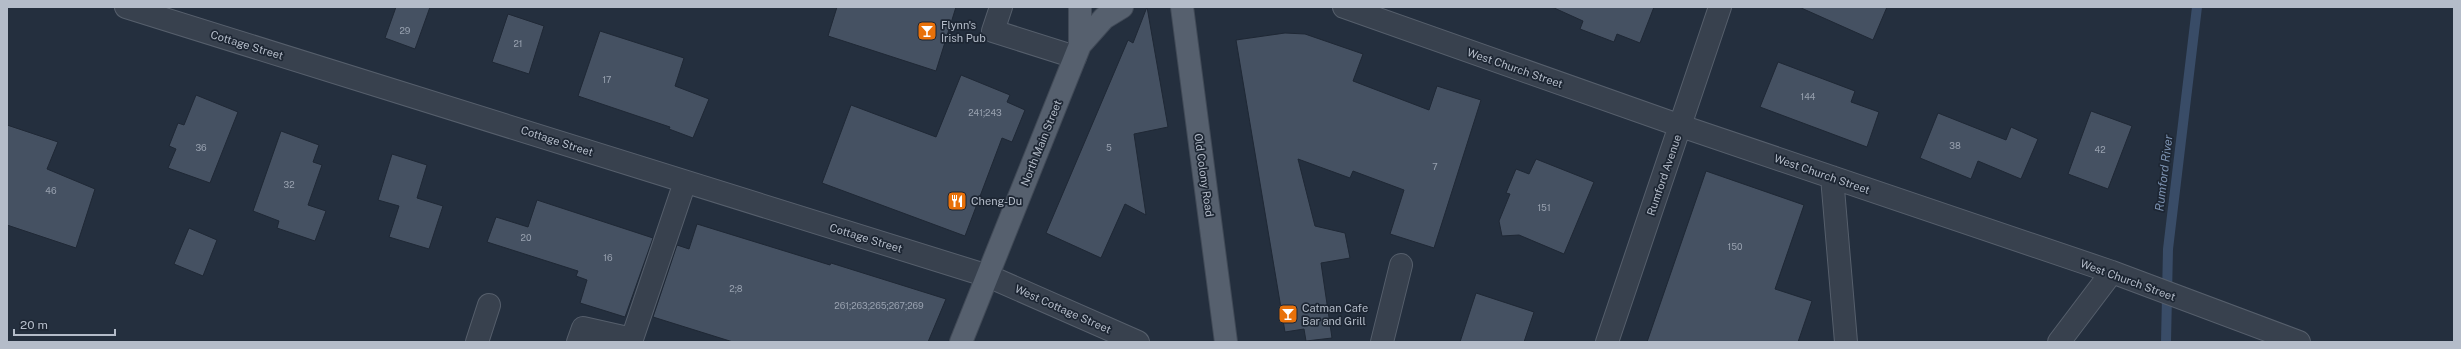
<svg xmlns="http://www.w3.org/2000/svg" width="2461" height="349" font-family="'Public Sans',sans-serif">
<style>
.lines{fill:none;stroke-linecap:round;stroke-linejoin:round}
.stream{stroke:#394c67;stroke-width:10}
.building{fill:#455162;stroke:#1f2835}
.minor-casing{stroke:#565f6c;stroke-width:24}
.major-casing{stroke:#414a57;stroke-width:24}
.minor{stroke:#38414e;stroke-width:22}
.major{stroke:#56606e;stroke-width:22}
.labels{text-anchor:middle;stroke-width:3.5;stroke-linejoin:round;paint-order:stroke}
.number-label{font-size:9px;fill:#98a1af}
.poi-label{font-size:11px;fill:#b4bcc9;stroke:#1d2633;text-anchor:start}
.street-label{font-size:11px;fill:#b4bcc9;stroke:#1d2633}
.water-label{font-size:12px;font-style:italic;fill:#7c92b1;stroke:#1d2633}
</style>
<rect width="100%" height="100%" fill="#242f3e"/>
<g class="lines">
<path class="stream" d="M2166 342 2168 249 2197 7"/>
</g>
<path class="building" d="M396 7H430L415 49 385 38Z
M837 7H956L936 71 828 36Z
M1147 7 1168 127 1134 134 1146 215 1125 204 1101 258 1046 233 1128 40 1133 43Z
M1552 7H1654L1640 43 1617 34 1614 42 1580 29 1583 21Z
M1799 7H1887L1873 40Z
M508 14 544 26 529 74 492 62Z
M600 31 684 58 675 86 709 99 693 138 669 129 670 127 578 96Z
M1285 33 1305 34 1363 54 1353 81 1429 110 1437 86 1481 100 1434 248 1390 234 1404 190 1353 171 1350 178 1298 159 1315 226 1345 233 1350 258 1321 263 1332 338 1306 341 1304 329 1285 332 1236 40Z
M1778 62 1855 91 1851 102 1879 112 1867 147 1760 107Z
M961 75 1010 95 1007 102 1025 110 1012 142 1002 138 965 236 822 183 851 105 936 137Z
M196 95 238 112 210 183 168 168 176 149 169 146 178 123 184 125Z
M2091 111 2132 126 2108 189 2068 174Z
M1938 113 2006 140 2011 127 2038 139 2021 179 1978 161 1971 179 1920 158Z
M7 125 58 142 47 169 95 189 76 248 7 225Z
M281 131 319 145 313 162 322 165 308 205 326 211 315 241 277 228 279 221 253 211Z
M392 154 427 165 417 198 443 206 429 249 389 237 399 206 378 200Z
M1536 159 1594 182 1564 254 1519 235 1502 236 1499 221 1510 194 1506 193 1516 169 1529 174Z
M1706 171 1804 205 1775 289 1812 301 1798 342H1647Z
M537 200 653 238 625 317 580 303 587 280 576 276 578 271 487 242 496 217 528 227Z
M697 224 830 265 831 263 946 299 928 342H733L653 317 677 245 689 249Z
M189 228 217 240 203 276 174 264Z
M1476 293 1534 312 1524 342H1460Z"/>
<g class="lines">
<defs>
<path id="minor" d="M126 7 988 276 1138 342
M1001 7 993 31 1075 57
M1344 7 1681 126 2112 272 2299 342
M1832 177 1846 342
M477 342 489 305
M578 342 583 328 632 339 685 182
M1382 342 1401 265
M1607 342 1720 7
M2059 342 2112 272"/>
<path id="major" d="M1182 7 1226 342
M1080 45 1104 18 1122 7
M961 342 1080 45V7"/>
</defs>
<use href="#minor" class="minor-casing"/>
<use href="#major" class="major-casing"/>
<use href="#minor" class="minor"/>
<use href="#major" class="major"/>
</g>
<defs>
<symbol id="bar-square" viewBox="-11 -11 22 22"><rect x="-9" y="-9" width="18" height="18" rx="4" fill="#e8710a" stroke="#1d2633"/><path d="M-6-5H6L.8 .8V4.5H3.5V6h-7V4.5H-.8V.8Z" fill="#fff"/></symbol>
<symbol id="restaurant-square" viewBox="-11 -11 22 22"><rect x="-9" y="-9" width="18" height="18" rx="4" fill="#e8710a" stroke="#1d2633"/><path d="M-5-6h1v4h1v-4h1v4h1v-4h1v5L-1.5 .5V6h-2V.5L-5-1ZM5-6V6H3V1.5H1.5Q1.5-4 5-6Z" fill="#fff"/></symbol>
</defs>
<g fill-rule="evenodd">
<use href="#bar-square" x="916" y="20" width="22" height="22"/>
<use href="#restaurant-square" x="946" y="190" width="22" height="22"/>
<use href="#bar-square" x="1277" y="303" width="22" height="22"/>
</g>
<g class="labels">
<g class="number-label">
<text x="405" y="34">29</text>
<text x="518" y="47">21</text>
<text x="607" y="83">17</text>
<text x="1808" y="100">144</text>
<text x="985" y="116">241;243</text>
<text x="1955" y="149">38</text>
<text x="201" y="151">36</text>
<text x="1109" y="151">5</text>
<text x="2100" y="153">42</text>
<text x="1435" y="170">7</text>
<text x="289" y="188">32</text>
<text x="51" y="194">46</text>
<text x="1544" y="211">151</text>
<text x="526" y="241">20</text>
<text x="1735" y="250">150</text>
<text x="608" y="261">16</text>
<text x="736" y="292">2;8</text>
<text x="879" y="309">261;263;265;267;269</text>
</g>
<g class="poi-label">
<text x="941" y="29">Flynn's<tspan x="941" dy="13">Irish Pub</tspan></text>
<text x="971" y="205">Cheng-Du</text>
<text x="1302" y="312">Catman Cafe<tspan x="1302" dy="13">Bar and Grill</tspan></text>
</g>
<g class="street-label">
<text transform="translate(247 45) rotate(17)" y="4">Cottage Street</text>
<text transform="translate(1515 68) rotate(19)" y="4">West Church Street</text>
<text transform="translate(557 141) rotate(18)" y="4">Cottage Street</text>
<text transform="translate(1041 143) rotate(-68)" y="4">North Main Street</text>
<text transform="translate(1822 174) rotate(19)" y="4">West Church Street</text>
<text transform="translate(1204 175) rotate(82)" y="4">Old Colony Road</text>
<text transform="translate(1664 175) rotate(-71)" y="4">Rumford Avenue</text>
<text transform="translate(866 238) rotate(17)" y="4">Cottage Street</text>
<text transform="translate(2128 280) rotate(20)" y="4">West Church Street</text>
<text transform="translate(1063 309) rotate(24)" y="4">West Cottage Street</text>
</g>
<g class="water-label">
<text transform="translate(2164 173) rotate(-83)" y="4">Rumford River</text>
</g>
</g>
<rect width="2461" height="349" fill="none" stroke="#b4bcc9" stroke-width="16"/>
<path d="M14 329v6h101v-6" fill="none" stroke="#b4bcc9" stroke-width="2"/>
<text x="20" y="329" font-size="12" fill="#b4bcc9" stroke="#1d2633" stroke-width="3" paint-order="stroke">20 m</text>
</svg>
